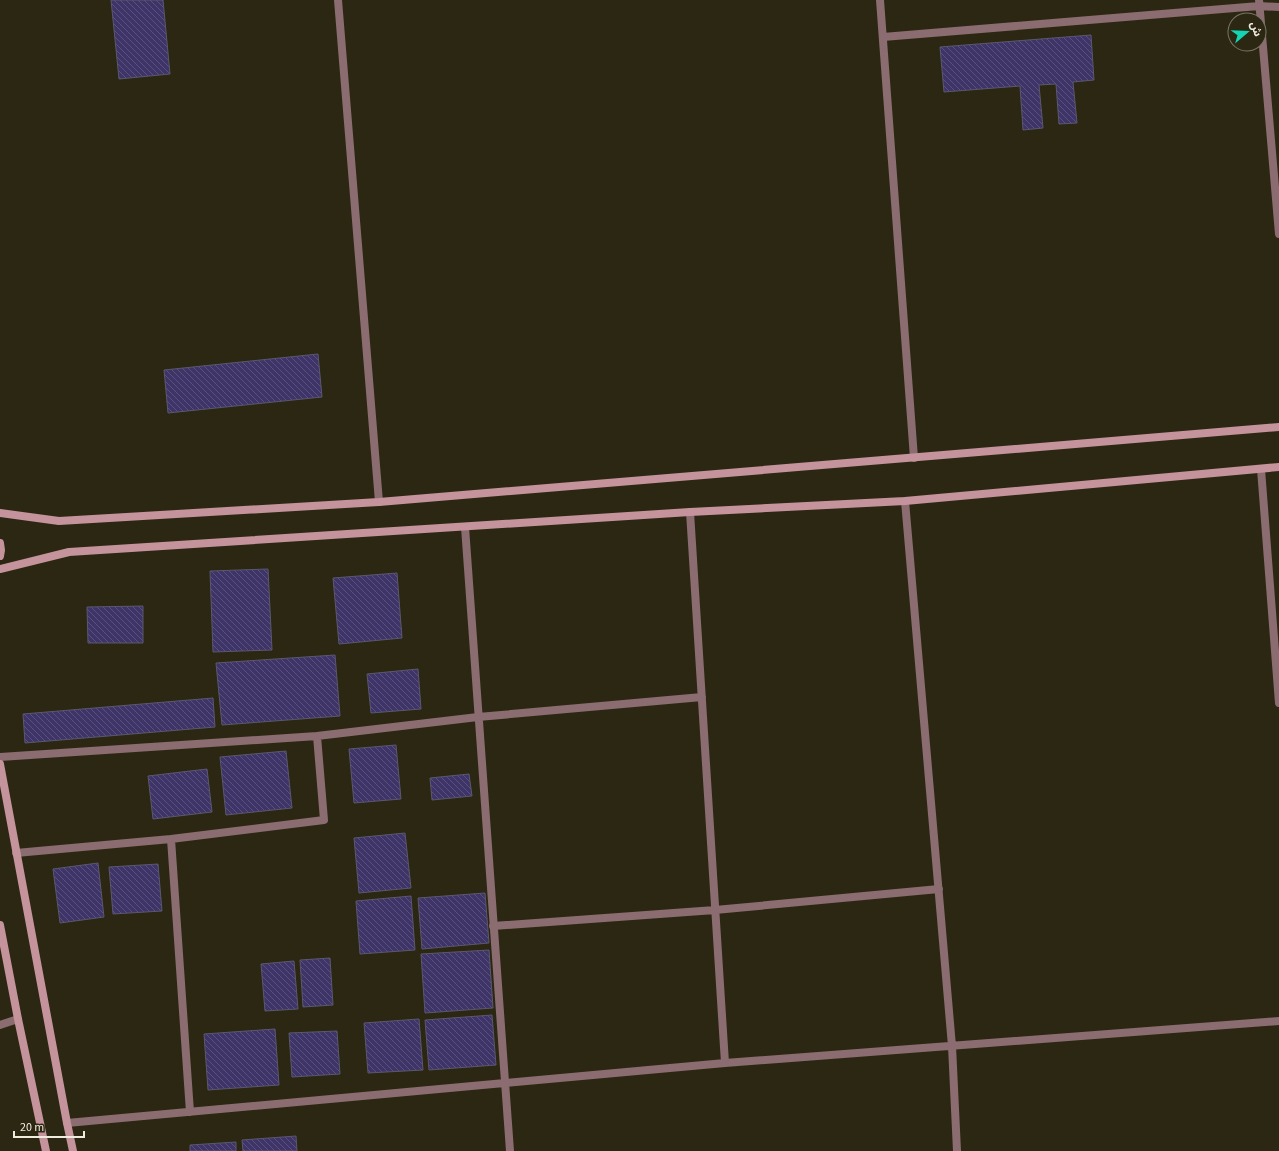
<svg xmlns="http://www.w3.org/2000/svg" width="1279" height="1151" font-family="'Source Sans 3','Noto Sans Arabic',sans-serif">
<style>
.building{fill:url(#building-back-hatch);stroke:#5a586e}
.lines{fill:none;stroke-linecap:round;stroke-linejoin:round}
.minor{stroke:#8b6c71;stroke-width:8}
.tertiary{stroke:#8b6c71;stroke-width:8}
.secondary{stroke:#c4939b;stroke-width:8}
</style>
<defs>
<pattern id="building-back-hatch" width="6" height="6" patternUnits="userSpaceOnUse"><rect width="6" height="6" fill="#3e3468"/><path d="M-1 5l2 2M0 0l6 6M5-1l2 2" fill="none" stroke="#5a527d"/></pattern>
</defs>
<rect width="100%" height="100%" fill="#2c2712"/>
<path class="building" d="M111 0H163L170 74 119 79Z
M1091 35 1094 80 1073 82 1077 123 1059 124 1056 84 1039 85 1043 128 1023 130 1020 86 944 92 940 47Z
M318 354 322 397 168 413 164 370Z
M268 569 272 650 213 652 210 571Z
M397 573 402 638 339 644 333 578Z
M143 606V643H88L87 607Z
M335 655 340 716 222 725 216 663Z
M418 669 421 709 371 713 367 674Z
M213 698 215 727 25 743 23 714Z
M396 745 401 799 354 803 349 749Z
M286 751 292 808 226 815 220 757Z
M207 769 212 812 153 819 148 776Z
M469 774 472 796 432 800 430 778Z
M405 833 411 888 359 893 354 838Z
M98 863 104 917 60 923 53 869Z
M158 864 162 911 113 914 109 867Z
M485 893 489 943 422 949 418 898Z
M411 896 415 950 360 954 356 901Z
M489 950 493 1008 425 1013 421 954Z
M330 958 333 1005 303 1007 300 960Z
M294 961 298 1009 265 1011 261 964Z
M492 1015 496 1065 429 1070 425 1020Z
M419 1019 423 1070 368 1073 364 1023Z
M275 1029 279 1085 208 1090 204 1034Z
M337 1031 340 1074 292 1077 289 1033Z
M296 1136 297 1151H243L242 1140Z
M236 1142V1151H190V1145Z"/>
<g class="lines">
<path class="minor" d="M338 0 379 502
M880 0 914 458
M1259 0 1279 234
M883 37 1259 6 1279 7
M1261 469 1279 703
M905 501 952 1046 957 1151
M690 512 725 1063
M465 527 510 1151
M0 757 317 736
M171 839 324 820 317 736 478 717 702 697
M16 853 171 839 190 1112
M493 926 715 910 939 889
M67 1123 725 1063 1279 1021"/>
<path class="tertiary" d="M0 1025 18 1019"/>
<path class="secondary" d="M0 513 59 521 379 502 1279 427
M0 543 1 550 0 556
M0 569 69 552 690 512 905 501 1279 467
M0 764 67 1123 73 1151
M0 925 18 1019 46 1151"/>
</g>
<g transform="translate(1247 32) rotate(71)"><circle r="19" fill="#2c2712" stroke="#7a7564"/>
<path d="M0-3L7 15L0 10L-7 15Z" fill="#14d5b3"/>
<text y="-6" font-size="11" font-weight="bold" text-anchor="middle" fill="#efebde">ش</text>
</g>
<path d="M14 1131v6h70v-6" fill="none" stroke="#efebde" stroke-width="2"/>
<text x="20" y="1131" font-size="12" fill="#efebde" stroke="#2c2712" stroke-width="3" paint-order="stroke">20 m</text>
</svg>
